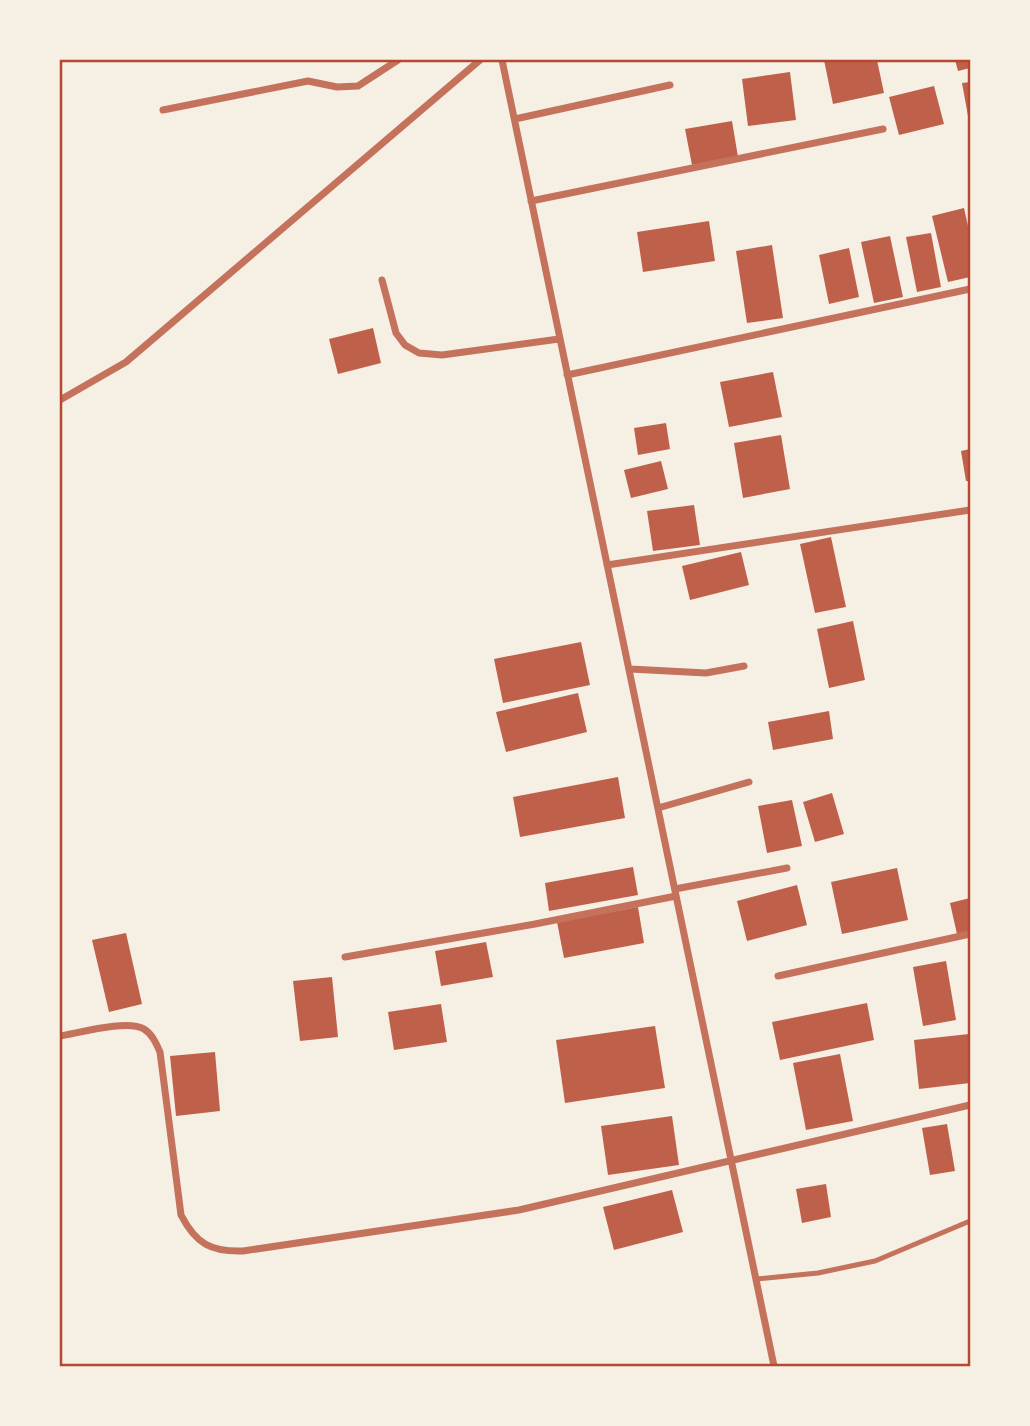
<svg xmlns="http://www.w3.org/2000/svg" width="1030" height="1426" font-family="Figtree,sans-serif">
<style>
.building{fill:#bf614a}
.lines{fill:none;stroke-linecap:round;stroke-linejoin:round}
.service{stroke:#c5725c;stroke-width:5}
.minor{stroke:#c5725c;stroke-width:7}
.neatline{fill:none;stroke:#b5482f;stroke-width:2.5}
</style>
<rect width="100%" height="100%" fill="#f6efe4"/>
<path class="building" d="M824 60H877L884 93 833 104Z
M955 60H970V68L958 71Z
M790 72 796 120 748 126 742 79Z
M970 82V116H968L962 83Z
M934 86 944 124 899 135 889 97Z
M732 121 738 157 692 165 685 129Z
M964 208 970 235V277L948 282 932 216Z
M709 221 715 261 643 272 637 232Z
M931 233 941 287 917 292 906 237Z
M890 236 903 297 874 303 861 242Z
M772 245 783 318 747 323 736 251Z
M849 248 859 297 829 304 819 255Z
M373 328 381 363 338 374 329 339Z
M773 372 782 417 729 427 720 382Z
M666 423 670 449 638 455 634 428Z
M781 435 790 489 743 498 734 443Z
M970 449V481H966L961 451Z
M661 461 668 489 631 498 624 470Z
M694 505 700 545 653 551 647 511Z
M831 537 846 607 815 613 800 544Z
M741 552 749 585 690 600 682 566Z
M853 621 865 680 829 688 817 629Z
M581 642 590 685 503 703 494 659Z
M578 693 587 732 506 752 496 712Z
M829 711 833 739 773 750 768 722Z
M618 777 625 818 520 837 513 797Z
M832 793 844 834 815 842 803 802Z
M792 800 802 846 767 853 758 806Z
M633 867 638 895 549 911 545 883Z
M897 868 908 920 842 934 831 882Z
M797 885 807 925 747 941 737 901Z
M970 898V931L957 934 950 903Z
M638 907 644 943 564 958 557 922Z
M126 933 142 1004 109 1012 92 940Z
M486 942 493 977 441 986 435 951Z
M946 961 956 1020 923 1026 913 967Z
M332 977 338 1037 300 1041 293 981Z
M867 1003 874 1040 780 1060 772 1022Z
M441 1004 447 1042 394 1050 388 1012Z
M655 1026 665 1088 565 1103 556 1040Z
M969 1034 970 1083 919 1089 914 1040Z
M215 1052 220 1111 176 1116 170 1056Z
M840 1054 853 1121 806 1130 793 1063Z
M672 1116 679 1165 608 1175 601 1126Z
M947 1124 955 1171 930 1175 922 1128Z
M826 1184 831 1217 802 1223 796 1189Z
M672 1190 683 1232 614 1250 603 1207Z"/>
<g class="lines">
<path class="service" d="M757 1279 818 1273 875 1261 970 1221"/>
<path class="minor" d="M502 60 774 1366
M163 110 308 81 337 87 358 86 398 60
M515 119 670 85
M531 201 883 129
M382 280 396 333 405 345 419 353 442 355 559 339
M567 375 970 289
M60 400 126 362 480 60
M607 565 970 510
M630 669 706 673 744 666
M658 808 749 782
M675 889 787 868
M345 957 535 924 676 896
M778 976 970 934
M60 1036C79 1033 127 1019 144 1029 152 1034 156 1043 160 1052L181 1215C196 1244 211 1252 243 1251L519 1210 970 1105"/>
</g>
<rect width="1030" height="1426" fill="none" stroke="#f6efe4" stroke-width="122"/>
<rect x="61" y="61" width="908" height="1304" class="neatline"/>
</svg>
